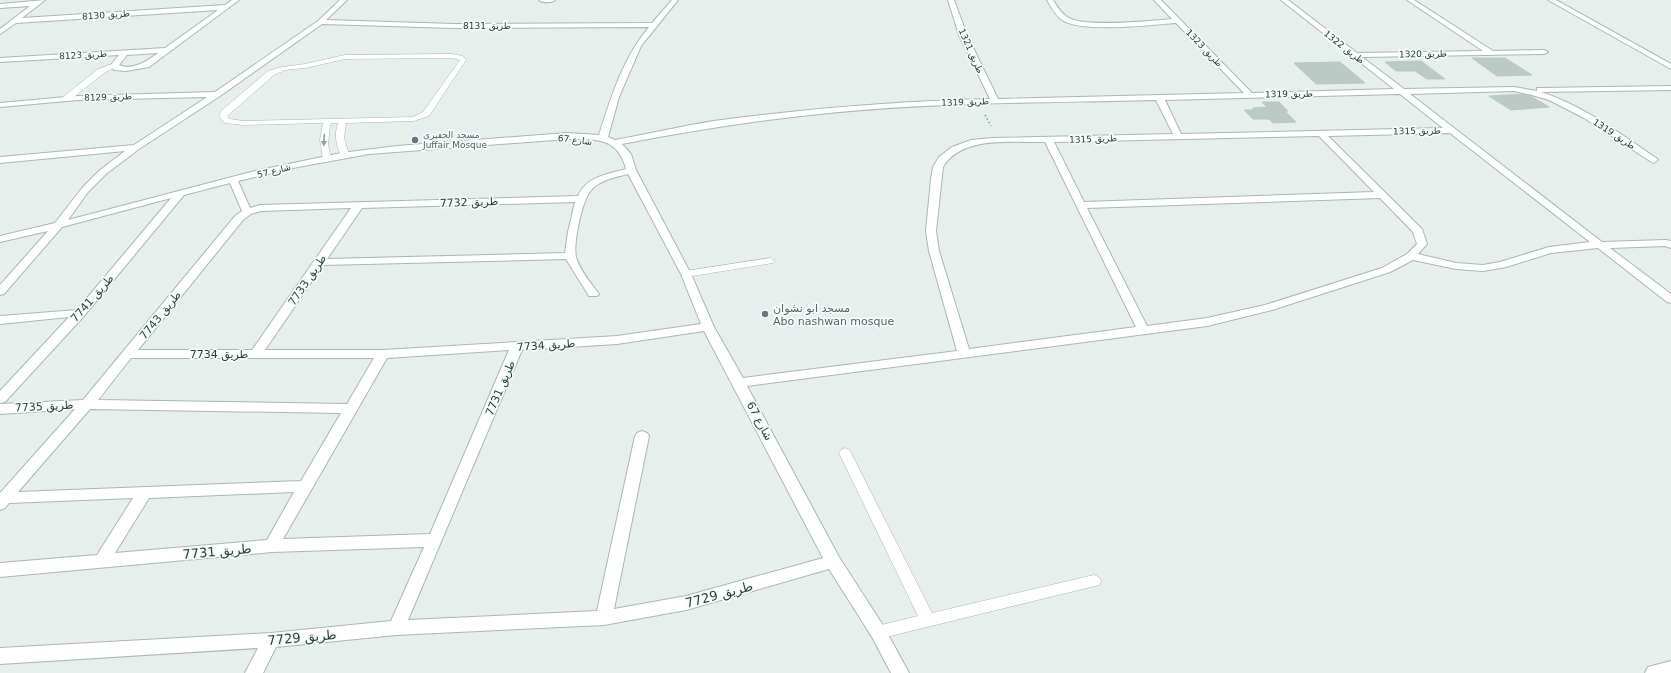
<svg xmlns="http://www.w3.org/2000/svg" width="1671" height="673" font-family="'DejaVu Sans',Vazirmatn,sans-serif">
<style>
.building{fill:#bbcac4;stroke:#b8c9c2}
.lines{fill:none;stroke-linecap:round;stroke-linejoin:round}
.service-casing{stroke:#a8b8b2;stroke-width:1}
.minor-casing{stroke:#a8b8b2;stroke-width:2}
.path{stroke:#86b3a5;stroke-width:2;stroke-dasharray:1.5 2.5;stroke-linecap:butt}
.service{fill:#fff;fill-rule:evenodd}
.minor{fill:#fff;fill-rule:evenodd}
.oneway{fill:#92a09c}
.worship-dot{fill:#6b7280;stroke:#f7fbf9;stroke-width:1.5}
.labels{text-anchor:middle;stroke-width:3.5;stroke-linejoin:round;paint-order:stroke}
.far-street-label{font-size:9px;fill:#24423a;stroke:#f7fbf9}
.far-worship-label{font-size:9px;fill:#5b616d;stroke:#f7fbf9;text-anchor:start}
.street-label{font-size:11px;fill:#24423a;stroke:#f7fbf9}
.worship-label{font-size:11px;fill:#5b616d;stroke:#f7fbf9;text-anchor:start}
.near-street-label{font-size:13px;fill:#24423a;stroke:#f7fbf9}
</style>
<rect width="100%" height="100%" fill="#e6efeb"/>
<path class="building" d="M1472 58H1505L1532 75 1497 76Z
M1421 61 1445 79H1427L1415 71H1396L1385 62Z
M1340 62 1365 83 1316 84 1294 63Z
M1527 94 1549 107 1511 110 1489 96Z
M1262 102H1279L1288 111H1285L1296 122 1273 123 1269 119H1253L1244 110H1253V108L1267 107Z"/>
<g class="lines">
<defs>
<path id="service" d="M452 54 463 56 466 60 429 116 414 121 346 123 344 138 349 155 348 157H342C336 146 334 135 338 123H331L330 126 328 144 331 159 327 162 323 159 320 140 323 123 243 125 225 123 219 116 221 111 268 71 282 67 305 64 345 55ZM452 58 460 60 423 112 413 117 243 121 230 119 227 116 274 75 285 70 305 68 345 59Z
M115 63 118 65 117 66 104 73 69 101H63V97L98 69Z
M770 258 775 261 773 263 686 277 681 274 686 271Z
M845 448 849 450 851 453 932 613 1094 575 1099 577 1101 581 1099 585 878 639 873 637 870 632 873 627 918 616 839 453 841 450Z"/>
<path id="minor" d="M45 0 22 18 225 5 232 0H239L149 67 126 71 114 70 111 65 119 55 0 62V58L165 48 218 10 16 23 0 34V29L30 6 0 8V4ZM158 53C147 61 133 71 119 65L127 55Z
M340 0H347L326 20 455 24 652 23 672 0H678L641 46 619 97 608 137 615 140C648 134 681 126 714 121 805 109 897 101 990 99L959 35 948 0H954L967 35 998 99 1244 93 1176 23C1151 25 1081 33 1062 20 1055 15 1051 7 1047 0H1053C1057 6 1061 13 1067 17 1084 28 1150 21 1172 19L1154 0H1161L1252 93 1394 89 1281 0H1288L1357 53 1483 51 1407 0H1414L1493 51 1544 50 1548 52 1544 54 1362 57 1404 89 1514 87 1537 91V88H1540L1671 86V90L1541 92C1584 106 1619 133 1656 158L1658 160 1653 163 1584 118 1549 100 1532 95 1514 91 1410 94 1602 242 1666 240 1671 241V248L1665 246 1610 248 1671 294V303L1667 302 1598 248 1551 253 1506 267 1483 271 1456 269 1413 260 1390 272 1272 310 1207 326 747 386 839 557 884 627 909 673H891L872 637 829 569 686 610 604 625 396 635 276 647 263 673H245L258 648 0 664V648L271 633 391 621 424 547 272 552 0 577V563L97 555 133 498 9 503 5 508 0 510V493L75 409 0 414V404L83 400 235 216 242 211 230 183 184 195 84 316 5 402 0 403V391L69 317 0 324V316L77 310 171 198 62 227 4 294 0 295V285L48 231 0 242V236L55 223 82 188 100 170 125 151 0 163V157L134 145 207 97 78 100 0 107V103L78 96 215 92 318 21ZM322 24 455 28 649 27C623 58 611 97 599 135L567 133 397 146 341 153 255 171 68 220 88 192 106 174 139 149 220 96ZM1400 94 1443 128 1181 134 1165 100ZM1156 100 1173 134 992 138 971 140 952 147 939 157 933 167 931 179 926 231 929 251 957 351 743 378 714 327 691 274 636 170 631 154 622 144C684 132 746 122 810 115 925 102 1041 103 1156 100ZM1450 133 1590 242 1549 247 1500 262 1483 265 1456 263 1418 254 1427 244 1422 229 1328 136ZM1319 136 1374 192 1084 202 1054 142ZM567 139C595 139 618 137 626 169 607 174 586 177 578 196L260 205 250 208 238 181 298 167 369 154ZM1045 142 1136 327 969 349 939 251 936 231 943 167C962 135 1013 143 1045 142ZM628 174 681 274 701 324 617 336 383 350H265L323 265 566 259 589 296H597L599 294C591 283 580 271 576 257 573 244 582 199 592 189 601 180 616 177 628 174ZM1380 198 1413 232 1417 244 1407 254 1382 268 1265 305 1207 318 1147 326 1087 208ZM575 202 568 232 565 253 327 259 362 208ZM351 208 252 350H138L243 220 251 214 261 211ZM704 331 823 558 686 596 614 609 649 436 647 433 642 431 637 433 635 436 597 611 408 620 522 350 617 344ZM509 350 430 534 283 539 387 358ZM131 358H374L347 404 98 400ZM90 409 341 413 301 481 18 492ZM294 492 267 540 115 553 149 498Z
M539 0H555C552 3 542 3 539 0Z
M1548 0H1556L1671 64V69Z
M1671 661V673H1645L1648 667Z"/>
</defs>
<use href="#service" class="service-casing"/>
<use href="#minor" class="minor-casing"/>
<path class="path" d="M985 115 991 126"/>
<use href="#service" class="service"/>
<use href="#minor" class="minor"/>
</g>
<defs><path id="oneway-solid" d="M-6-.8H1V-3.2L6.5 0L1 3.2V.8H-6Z"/></defs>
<use class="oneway" href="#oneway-solid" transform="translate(324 140) rotate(92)"/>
<g class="worship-dot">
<circle cx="415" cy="140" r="4"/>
<circle cx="765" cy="314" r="4"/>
</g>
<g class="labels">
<g class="far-street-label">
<text transform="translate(106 15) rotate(-4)" y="3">طريق 8130</text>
<text x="487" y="29">طريق 8131</text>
<text transform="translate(1344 47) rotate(38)" y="3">طريق 1322</text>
<text transform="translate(1204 48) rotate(46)" y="3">طريق 1323</text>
<text transform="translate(971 51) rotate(66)" y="3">طريق 1321</text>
<text transform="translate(1423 54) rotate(-1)" y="3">طريق 1320</text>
<text transform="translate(83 55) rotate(-3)" y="3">طريق 8123</text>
<text transform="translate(1289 94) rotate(-1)" y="3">طريق 1319</text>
<text transform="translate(108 97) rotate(-2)" y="3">طريق 8129</text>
<text transform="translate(965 102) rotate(-2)" y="3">طريق 1319</text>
<text transform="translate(1417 131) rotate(-1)" y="3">طريق 1315</text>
<text transform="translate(1614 134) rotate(33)" y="3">طريق 1319</text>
<text transform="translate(1093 139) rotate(-2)" y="3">طريق 1315</text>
<text transform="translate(575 140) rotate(7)" y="3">شارع 67</text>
<text transform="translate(274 171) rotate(-14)" y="3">شارع 57</text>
</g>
<g class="far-worship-label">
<text x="423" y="138">مسجد الجفيري<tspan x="423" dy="10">Juffair Mosque</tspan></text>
</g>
<g class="street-label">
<text transform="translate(469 202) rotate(-2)" y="4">طريق 7732</text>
<text transform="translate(307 280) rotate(-56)" y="4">طريق 7733</text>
<text transform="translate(92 298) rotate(-49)" y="4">طريق 7741</text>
<text transform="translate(160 315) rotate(-51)" y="4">طريق 7743</text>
<text transform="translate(546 345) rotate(-4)" y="4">طريق 7734</text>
<text x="219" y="358">طريق 7734</text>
<text transform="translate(500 388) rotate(-67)" y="4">طريق 7731</text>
<text transform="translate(44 406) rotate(-3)" y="4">طريق 7735</text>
<text transform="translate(760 421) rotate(62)" y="4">شارع 67</text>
</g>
<g class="worship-label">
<text x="773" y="312">مسجد ابو نشوان<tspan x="773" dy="13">Abo nashwan mosque</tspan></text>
</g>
<g class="near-street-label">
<text transform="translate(217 551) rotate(-5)" y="5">طريق 7731</text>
<text transform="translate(719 594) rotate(-15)" y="5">طريق 7729</text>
<text transform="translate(302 637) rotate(-5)" y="5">طريق 7729</text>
</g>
</g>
</svg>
